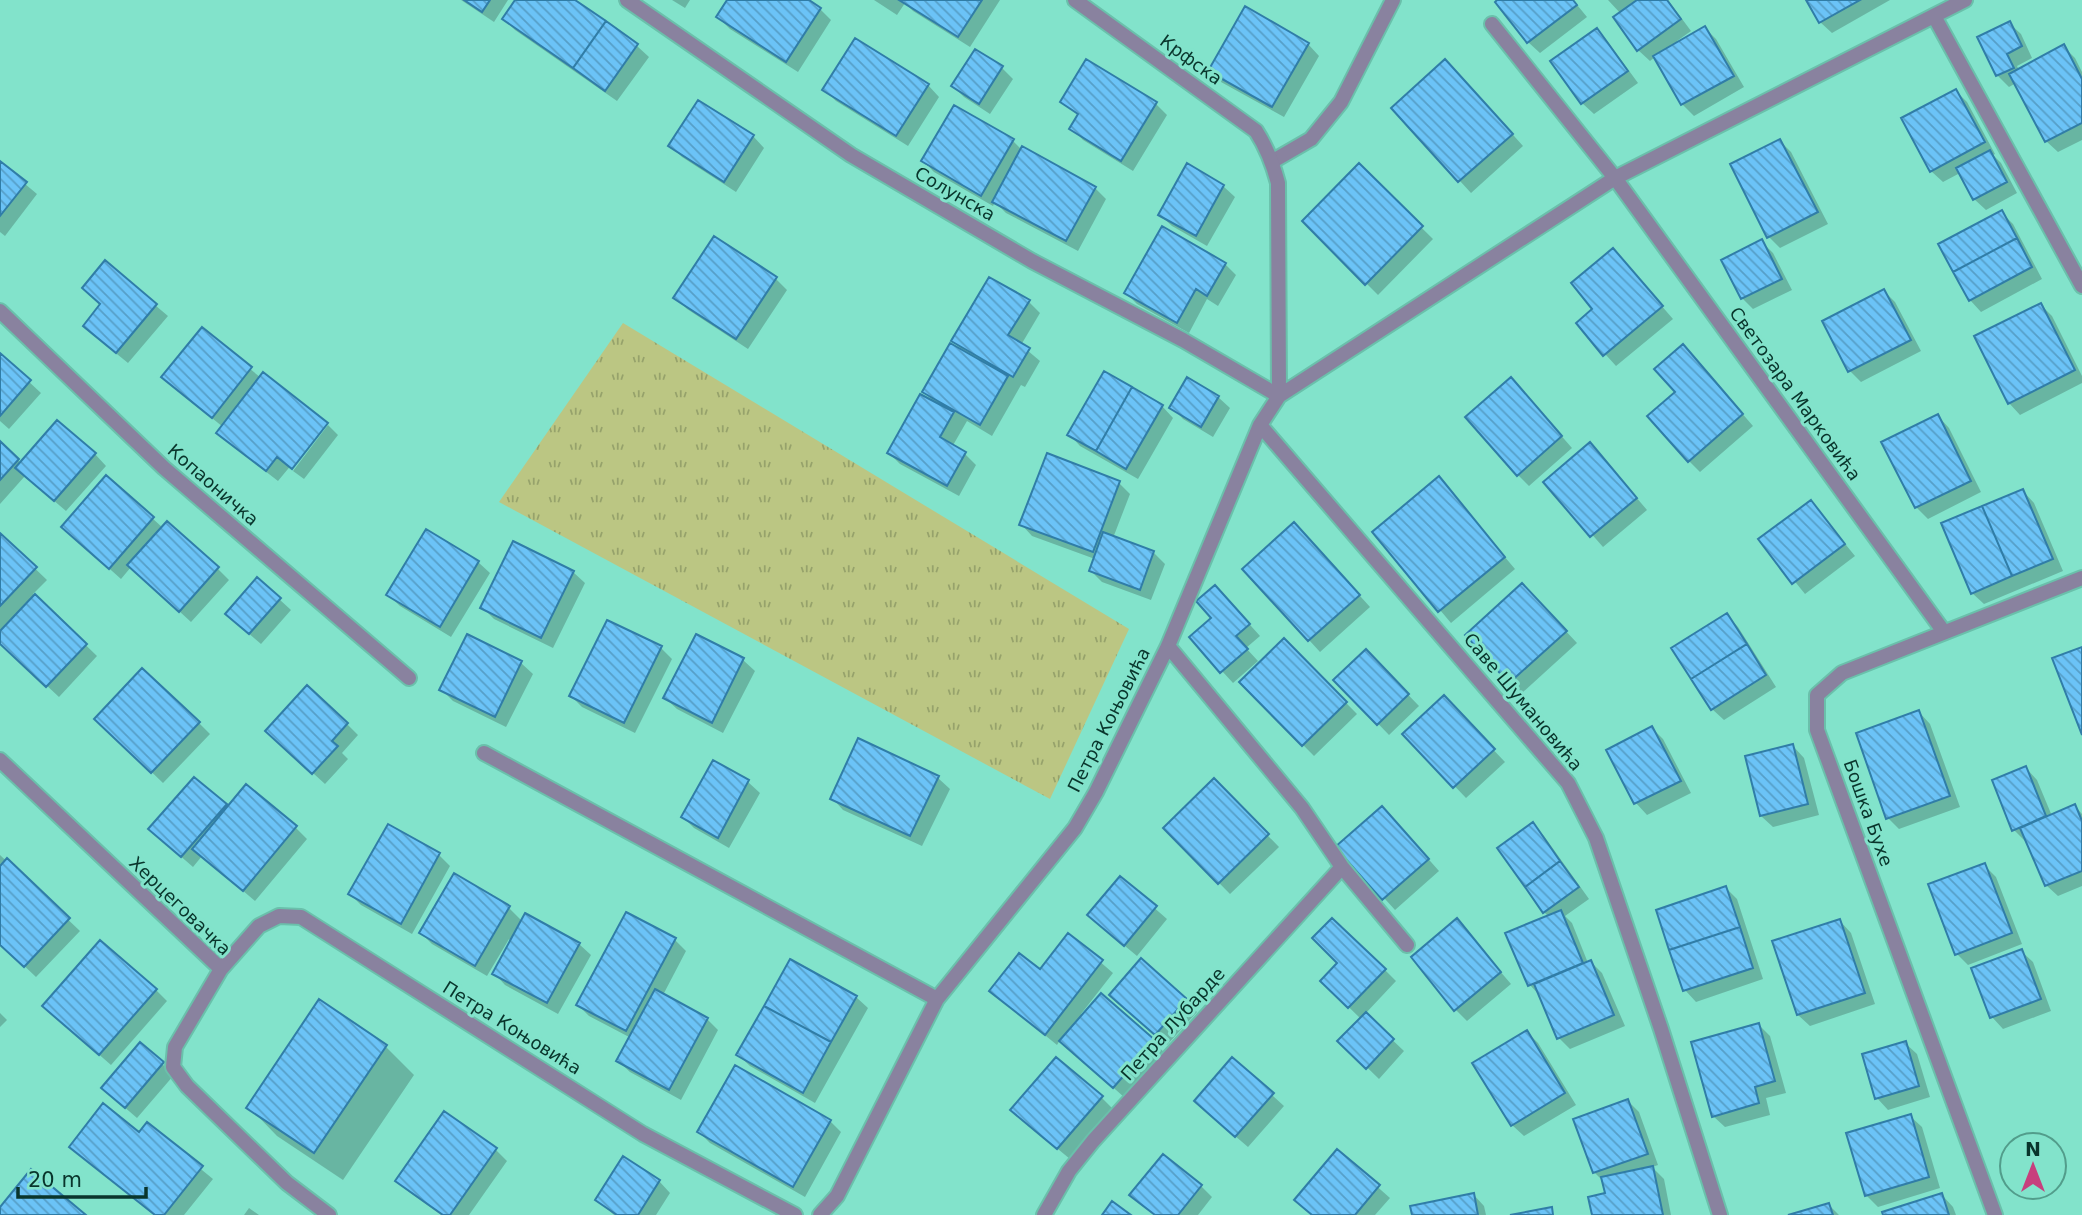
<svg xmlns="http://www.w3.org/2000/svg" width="2082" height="1215" font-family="'DejaVu Sans',sans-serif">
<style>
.grass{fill:url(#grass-tufts)}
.shadow{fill:#0003}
.building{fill:url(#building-back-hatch);stroke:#307da7;stroke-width:2}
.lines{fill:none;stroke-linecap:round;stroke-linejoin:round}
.service-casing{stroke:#6ac0ab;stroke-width:18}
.minor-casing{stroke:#6ac0ab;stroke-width:18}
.service{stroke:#89829f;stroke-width:14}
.minor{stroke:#89829f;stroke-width:14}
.labels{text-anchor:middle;stroke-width:6;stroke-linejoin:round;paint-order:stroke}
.street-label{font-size:18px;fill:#09352c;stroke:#82e3cb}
</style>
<defs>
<pattern id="grass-tufts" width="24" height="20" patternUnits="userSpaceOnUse" patternTransform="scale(1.75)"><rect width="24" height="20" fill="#bbc683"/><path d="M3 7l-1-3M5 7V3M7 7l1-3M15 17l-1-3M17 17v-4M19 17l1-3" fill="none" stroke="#96a26b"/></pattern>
<pattern id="building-back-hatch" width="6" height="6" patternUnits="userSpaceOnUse" patternTransform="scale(1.75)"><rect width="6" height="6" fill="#6bc3f7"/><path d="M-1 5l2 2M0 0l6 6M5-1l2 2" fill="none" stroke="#569fc8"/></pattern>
</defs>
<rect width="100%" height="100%" fill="#82e3cb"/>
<path class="grass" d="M623 323 1129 629 1050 799 499 502Z"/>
<path class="shadow" d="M461 0H508L494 22Z
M517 0H572L637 46 649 57 617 101 515 30 504 19Z
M672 0H690L685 8Z
M729 0H805L820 9 831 20 798 72 730 29 718 17Z
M874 0H1000L970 47 913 11 905 3 897 15Z
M1500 0H1573L1587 17 1540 53 1528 42Z
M1608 0H1668L1691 31 1677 41 1679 43 1705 28 1716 39 1744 87 1694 116 1682 104 1655 57 1650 61 1638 50 1621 14Z
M1808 0H1890L1832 33 1820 22Z
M2009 23 2021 34 2032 58 2017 66 2019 70 2063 46 2075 58 2082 72V140L2058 152 2046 141 2016 83 2009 87 1997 75Z
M1597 30 1608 42 1638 83 1594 114 1582 103Z
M1308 44 1319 56 1284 117 1221 82 1210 70Z
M1087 62 1156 104 1167 115 1133 171 1083 140 1072 128 1079 116 1062 101Z
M1002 68 1013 79 990 114 964 97 953 86Z
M1457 72 1523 146 1471 193 1393 108Z
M928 85 939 97 908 146 836 101 824 89Z
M1956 91 1967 102 1995 154 1993 155 2001 163 2017 193 1986 210 1974 199 1960 173 1943 182 1931 171Z
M753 136 764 148 736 192 682 157 670 145Z
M1013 141 1022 150 1095 188 1106 199 1078 251 1006 213 995 202 993 206 934 172 923 161Z
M1780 141 1791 152 1828 224 1780 248 1769 237Z
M0 163 37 194 5 236 0 232Z
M1359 166 1433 239 1378 295 1304 221Z
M1223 186 1235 197 1207 246 1172 226 1160 215Z
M2001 212 2013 224 2042 279 1981 312 1970 300 1940 245Z
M1761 241 1773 253 1792 290 1753 309 1742 298Z
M1613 250 1673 319 1616 366 1578 324 1595 309Z
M105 263 168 316 128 363 96 337Z
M1225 264 1236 275 1218 306 1207 299 1189 333 1137 304 1126 293Z
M776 279 787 290 748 349 687 309 676 298Z
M1884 291 1895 302 1921 351 1861 382 1850 371Z
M1028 301 1040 313 1021 345 1040 361 1025 387 1021 385 992 436 967 421 952 447 965 454 976 465 959 496 900 464 889 453 934 402 924 392 963 351 953 341Z
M2041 305 2052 316 2082 376V383L2020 415 2009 403Z
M202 329 261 378 326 423 278 481 230 444 218 433 223 427 175 388Z
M0 355 41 393 9 429 0 421Z
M1694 358 1753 426 1700 472 1689 461 1677 392Z
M1522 391 1572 448 1529 486 1518 475Z
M1218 397 1230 408 1213 437 1183 419 1172 407Z
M1162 406 1173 418 1138 479 1080 446 1069 434Z
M1938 416 1949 428 1981 492 1928 519 1916 507Z
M328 425 338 435 304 479 293 471Z
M0 444 21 463 95 454 106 466 66 511 25 476 0 504Z
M1601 456 1647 510 1603 547 1546 482Z
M107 477 163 528 217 568 229 580 191 622 131 567 121 579 75 538Z
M1439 479 1515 569 1451 623 1374 532Z
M1119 483 1130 494 1113 538 1153 552 1165 564 1151 600 1102 582 1091 571 1095 559 1032 536 1021 524Z
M2023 491 2034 503 2063 571 1984 604 1972 593Z
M1811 502 1855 556 1805 594 1761 540Z
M427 531 478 562 490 573 451 637 400 606 388 595Z
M0 535 47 580 33 594 97 656 59 697 0 642Z
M1305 535 1370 607 1320 652 1244 569Z
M573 572 585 583 553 648 494 619 483 608Z
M1533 596 1577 643 1522 693 1467 635Z
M1226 598 1260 636 1246 648 1258 661 1233 683 1222 671 1213 618Z
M279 599 291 610 261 644 239 625Z
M1727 615 1738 627 1776 687 1724 720 1712 709Z
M607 622 661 648 672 659 635 733 582 707 571 696Z
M468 636 521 663 533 674 506 727 453 701 441 689Z
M697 636 743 660 755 671 723 733 677 709 665 698Z
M1284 640 1357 714 1314 756 1241 682Z
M1366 651 1419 706 1389 735 1336 680Z
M1444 698 1505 762 1466 798 1405 734Z
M1919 712 1930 724 1960 807 1899 829 1888 818Z
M199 723 210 734 163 783 108 730Z
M347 724 358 735 342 753 348 759 325 784 279 742Z
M1652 728 1663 739 1691 793 1647 815 1636 803 1609 751Z
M1793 746 1804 758 1819 815 1773 827 1761 816Z
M713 762 748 782 760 793 729 848 694 828 683 817Z
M2026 768 2037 780 2052 816 2075 806 2082 814V886L2058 896 2046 885 2027 840 2025 841 2014 830Z
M938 778 950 789 922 846 843 810 832 798Z
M194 779 228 808 296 828 307 839 255 901 202 856 193 867 162 840Z
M1214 781 1279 847 1230 894 1165 828Z
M1393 819 1439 871 1395 910 1338 847Z
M1533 824 1544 836 1589 899 1565 916 1572 923 1588 963 1591 962 1602 973 1625 1026 1570 1049 1559 1038 1541 997 1530 985 1508 934 1549 917 1544 912Z
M0 855 80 931 36 977 0 943Z
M439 855 450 866 412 934 361 905 350 894Z
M1984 865 1996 877 2022 944 1968 965 1957 954Z
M454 876 509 908 522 921 579 944 591 955 558 1014 505 985 494 973 511 941 509 939 487 976 432 944 421 933Z
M1120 878 1167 919 1137 956 1101 926Z
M1726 888 1737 899 1763 979 1696 1002 1685 990Z
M1457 921 1511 984 1467 1021 1455 1009Z
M1840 921 1851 933 1875 1004 1810 1026 1798 1015Z
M1069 935 1113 973 1081 1014 1084 1015 1101 995 1165 1053 1125 1098 1060 1040 1057 1045 991 991 1040 971Z
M675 940 686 951 663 995 707 1019 718 1030 681 1100 630 1072 618 1061 631 1038 589 1016 578 1005Z
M2021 951 2033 962 2051 1011 2003 1029 1992 1017 1974 969Z
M1141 961 1197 1012 1167 1045 1122 1006Z
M1385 970 1396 981 1365 1014 1404 1051 1379 1079 1340 1041 1361 1019 1322 981Z
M156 990 167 1001 111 1065 56 1017Z
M856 997 868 1008 815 1103 750 1066 738 1055Z
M319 1002 386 1047 414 1075 343 1180 277 1136 249 1107Z
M0 1013 7 1020 0 1027Z
M1759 1025 1770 1036 1786 1093 1766 1098 1770 1115 1725 1127 1713 1116Z
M1527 1032 1538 1043 1576 1105 1524 1136 1512 1125Z
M1905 1043 1917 1054 1930 1097 1888 1110 1877 1098Z
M1233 1060 1284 1106 1248 1147 1207 1112Z
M162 1064 174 1075 137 1118 115 1099Z
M1102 1098 1113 1109 1070 1159 1024 1121Z
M1628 1101 1639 1112 1658 1165 1652 1167 1664 1179 1671 1215H1593L1607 1195 1604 1182 1594 1172Z
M1910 1116 1922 1127 1940 1188 1878 1207 1866 1195Z
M830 1121 841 1132 805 1197 710 1143 699 1132Z
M147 1125 213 1179 184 1215H154L71 1147 140 1134Z
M495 1149 507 1161 469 1215H441L409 1192 397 1181Z
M1338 1152 1390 1198 1375 1215H1312Z
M659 1181 670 1193 656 1215H614L597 1200Z
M1201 1186 1212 1197 1198 1215H1155L1132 1195Z
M1473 1194 1484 1206 1486 1215H1414Z
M1942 1195 1953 1207 1956 1215H1885Z
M1829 1205 1839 1215H1795Z
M249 1208 259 1215H244Z"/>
<path class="building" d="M464 0H490L482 12Z
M515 0H575L606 21 573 68 502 19Z
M727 0H809L821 8 786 62 716 17Z
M899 0H982L958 37Z
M1497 0H1573L1577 5 1527 43 1495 2Z
M1637 0H1667L1681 19 1637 51 1613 17Z
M1806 0H1860L1819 23Z
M1245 6 1309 43 1272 107 1208 71Z
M606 21 638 44 605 91 573 68Z
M2010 21 2022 46 2007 54 2014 68 1996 76 1977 37Z
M1705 26 1734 76 1681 105 1653 56Z
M1597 28 1628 71 1581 104 1550 61Z
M855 38 929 84 896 136 822 90Z
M2064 44 2082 79V123L2045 142 2009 74Z
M975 49 1003 66 979 104 951 86Z
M1086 59 1157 102 1121 161 1069 129 1078 114 1060 102Z
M1445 59 1513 134 1458 182 1391 108Z
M1956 89 1985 142 1930 172 1901 118Z
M698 100 754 135 724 182 668 146Z
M954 105 1014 139 981 196 921 161Z
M1780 139 1818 212 1767 238 1730 164Z
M1022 146 1096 187 1066 241 992 202Z
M1990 150 2007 182 1973 200 1956 168Z
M0 161 27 182 0 216Z
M1187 163 1224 185 1196 236 1158 215Z
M1359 163 1423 226 1365 285 1302 221Z
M2002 210 2017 238 1953 272 1938 244Z
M1162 226 1226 263 1207 296 1196 289 1177 323 1124 293Z
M714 236 777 277 736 339 673 298Z
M2017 238 2032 267 1969 301 1953 272Z
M1762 239 1782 279 1741 299 1721 260Z
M1613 248 1663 306 1603 356 1576 323 1592 309 1571 283Z
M105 260 157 304 116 353 83 326 100 304 82 288Z
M989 277 1030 300 1008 335 1030 348 1013 377 951 341Z
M1884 289 1911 340 1848 372 1822 321Z
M2041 303 2075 370 2008 404 1974 336Z
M202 327 252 367 212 418 161 377Z
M950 343 1008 376 980 425 922 392Z
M1683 344 1743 414 1688 462 1647 416 1675 392 1654 369Z
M0 353 31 380 0 416Z
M1104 371 1132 387 1096 451 1067 435Z
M263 372 328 423 292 469 277 457 266 471 216 433Z
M1187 377 1219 396 1201 427 1169 408Z
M1511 377 1562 436 1517 476 1465 417Z
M1132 387 1163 405 1126 469 1096 451Z
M920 394 954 412 940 437 966 452 947 486 887 453Z
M1938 414 1971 481 1915 508 1881 442Z
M57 420 96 453 54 501 15 468Z
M0 441 19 459 0 480Z
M1590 442 1637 498 1590 537 1543 482Z
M1047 453 1120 481 1093 552 1019 525Z
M106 475 154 517 109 569 61 527Z
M1439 476 1505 557 1438 612 1372 532Z
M2023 489 2053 559 2012 576 1982 506Z
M1811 500 1845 544 1792 584 1758 539Z
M1982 506 2012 576 1971 594 1941 523Z
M167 521 219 567 179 612 127 565Z
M1294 522 1360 595 1308 641 1242 569Z
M426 529 479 561 440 627 386 595Z
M1103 532 1154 551 1140 590 1089 571Z
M0 533 37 567 0 606Z
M513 541 574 571 541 638 480 608Z
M257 577 281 598 249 634 225 614Z
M1522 583 1567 631 1509 683 1465 635Z
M1215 585 1250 624 1236 636 1248 649 1220 673 1189 637 1211 618 1196 601Z
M35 594 87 644 46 687 0 644V631Z
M1727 613 1747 644 1691 679 1671 648Z
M607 620 662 646 624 723 569 696Z
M467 634 522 661 495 717 439 690Z
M696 634 744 658 712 723 663 698Z
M1284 638 1347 702 1302 746 1239 682Z
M1747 644 1766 675 1711 710 1691 679Z
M2082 647V735L2052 658Z
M1366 649 1409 694 1377 725 1333 680Z
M142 668 200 722 151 773 94 719Z
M307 685 348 723 332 741 338 746 312 774 265 731Z
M1444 695 1495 749 1453 788 1402 734Z
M1919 710 1950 796 1886 819 1856 733Z
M1652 726 1681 781 1634 804 1606 750Z
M858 738 939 776 910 836 830 799Z
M1793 744 1808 804 1760 816 1745 756Z
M713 760 749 780 718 838 681 817Z
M2026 766 2046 816 2012 831 1992 780Z
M194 777 227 804 181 857 148 829Z
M1214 778 1269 834 1218 884 1163 828Z
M246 784 297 826 243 891 192 849Z
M2075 804 2082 821V871L2045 886 2020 828Z
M1382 806 1429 859 1382 900 1335 847Z
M1533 822 1560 861 1525 887 1497 848Z
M388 824 440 853 401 924 348 894Z
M7 858 70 918 24 967 0 945V866Z
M1560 861 1579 887 1543 913 1525 887Z
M1985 863 2012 933 1955 955 1928 884Z
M454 873 510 906 475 966 419 933Z
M1120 876 1157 906 1124 946 1087 915Z
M1726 886 1740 927 1669 950 1656 910Z
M1561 910 1583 963 1528 986 1505 933Z
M626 912 676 938 626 1031 576 1005Z
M525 913 580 943 547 1003 492 974Z
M1332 918 1386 969 1348 1008 1320 981 1337 963 1312 938Z
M1457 918 1501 972 1454 1011 1411 957Z
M1840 919 1865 993 1797 1015 1772 941Z
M1740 927 1753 968 1683 991 1669 950Z
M1068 933 1103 960 1045 1035 989 991 1019 953 1040 969Z
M100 940 157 989 99 1055 42 1006Z
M2022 949 2041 999 1990 1018 1971 968Z
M1141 958 1187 999 1155 1035 1109 995Z
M790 959 857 996 831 1042 764 1006Z
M1591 960 1614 1015 1557 1039 1534 984Z
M655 989 708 1018 669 1090 616 1061Z
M1101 993 1155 1040 1113 1088 1059 1041Z
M319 999 387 1045 314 1153 246 1108Z
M764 1006 831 1042 803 1093 736 1055Z
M1366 1012 1394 1039 1366 1069 1337 1041Z
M1759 1023 1775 1081 1755 1087 1759 1103 1712 1117 1691 1042Z
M1527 1030 1565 1093 1511 1126 1472 1063Z
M1906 1041 1919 1086 1875 1099 1862 1054Z
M140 1042 164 1062 125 1108 101 1088Z
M1056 1057 1103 1096 1057 1149 1010 1110Z
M1232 1057 1274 1093 1235 1137 1194 1101Z
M735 1065 831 1120 793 1187 697 1132Z
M1628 1099 1648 1154 1593 1173 1573 1119Z
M103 1103 139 1132 147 1122 203 1166 164 1215H155L69 1147Z
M444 1111 497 1148 450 1215H443L395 1181Z
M1911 1114 1929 1177 1865 1196 1846 1133Z
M1337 1149 1380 1185 1355 1215H1312L1294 1200Z
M1163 1154 1202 1185 1178 1215H1155L1129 1195Z
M623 1156 660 1180 638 1215H617L595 1200Z
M1653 1166 1663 1215H1592L1588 1197 1605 1193 1601 1177Z
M31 1169 86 1215H0V1207Z
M1474 1193 1478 1215H1412L1410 1206Z
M1942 1193 1949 1215H1883L1882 1212Z
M1112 1201 1131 1215H1102Z
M1829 1203 1833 1215H1788Z
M1552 1207 1553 1215H1510Z"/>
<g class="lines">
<defs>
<path id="service" d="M1273 161 1311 139 1341 102 1393 0"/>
<path id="minor" d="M627 0 851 155 1032 261 1183 340 1279 396 1615 178 1965 0
M1934 16 2082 286
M1492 24 1615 178 1944 632
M0 311 164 468 409 678
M1260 425 1568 783 1596 838 1661 1029 1720 1215
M1168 646 1302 808 1342 867 1407 945
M484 753 937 999
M0 760 221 969
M329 1215 287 1183 187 1086 173 1067 175 1047 221 969 259 926 279 916 301 917 643 1134 795 1215
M820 1215 837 1196 937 999 1075 828 1096 792 1168 646 1260 425 1279 396 1278 183C1273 164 1267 148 1256 131L1075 0
M1044 1215 1069 1171 1093 1141 1342 867
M1995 1215 1817 730V695L1842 673 2082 578"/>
</defs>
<use href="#service" class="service-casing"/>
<use href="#minor" class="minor-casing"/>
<use href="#service" class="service"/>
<use href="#minor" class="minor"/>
</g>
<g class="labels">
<g class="street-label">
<text transform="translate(1191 60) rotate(36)" y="6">Крфска</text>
<text transform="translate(955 194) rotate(30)" y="6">Солунска</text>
<text transform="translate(1795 394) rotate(54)" y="6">Светозара Марковића</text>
<text transform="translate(213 485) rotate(41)" y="6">Копаоничка</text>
<text transform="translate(1523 702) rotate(50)" y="6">Саве Шумановића</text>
<text transform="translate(1109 720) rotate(-63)" y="6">Петра Коњовића</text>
<text transform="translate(1868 813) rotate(70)" y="6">Бошка Бухе</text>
<text transform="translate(180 906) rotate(44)" y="6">Херцеговачка</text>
<text transform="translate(1173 1024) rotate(-48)" y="6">Петра Лубарде</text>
<text transform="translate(512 1028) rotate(32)" y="6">Петра Коњовића</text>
</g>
</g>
<g transform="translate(2033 1166)"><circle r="33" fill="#82e3cb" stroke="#529d8b" stroke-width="2"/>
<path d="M0-5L12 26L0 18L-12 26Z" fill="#c73f7d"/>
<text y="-10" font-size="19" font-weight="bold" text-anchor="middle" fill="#09352c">N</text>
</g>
<path d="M18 1187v10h128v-10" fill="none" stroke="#09352c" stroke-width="3.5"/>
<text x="28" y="1187" font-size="21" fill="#09352c" stroke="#82e3cb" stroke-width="5" paint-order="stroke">20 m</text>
</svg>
